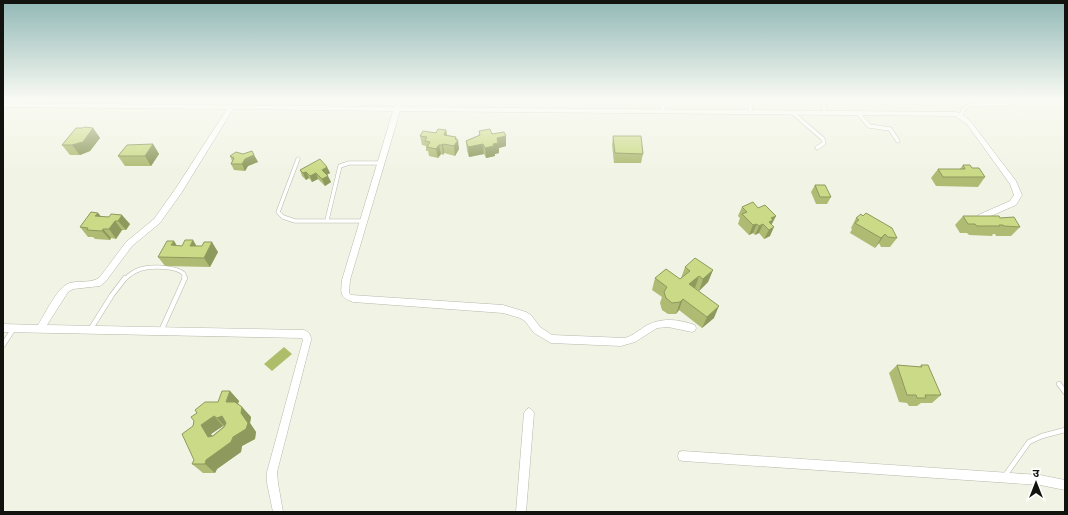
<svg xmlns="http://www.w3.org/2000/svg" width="1068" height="515" font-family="Figtree,'Noto Sans Devanagari',sans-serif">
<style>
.water{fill:#aebd6a}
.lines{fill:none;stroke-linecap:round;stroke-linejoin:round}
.service-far1-casing{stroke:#b6b9ab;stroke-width:4.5}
.service-casing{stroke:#b6b9ab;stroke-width:5.5}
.minor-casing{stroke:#b6b9ab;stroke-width:1}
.service-far1{stroke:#fff;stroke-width:3.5}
.service{stroke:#fff;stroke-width:4.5}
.minor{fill:#fff;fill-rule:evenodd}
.wall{fill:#afbb73;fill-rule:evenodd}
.shaded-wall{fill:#8e995e}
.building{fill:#cbda86;stroke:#8e995e;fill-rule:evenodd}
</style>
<rect width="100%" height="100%" fill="#f1f4e5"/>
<path class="water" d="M284 347 292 354 272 371 264 364Z"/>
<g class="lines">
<defs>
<path id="service-far1" d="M660 99 663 111
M749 99 751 113
M824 99V113
M20 105 26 99
M793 113 823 139 824 143 817 148
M858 113 869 126 890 129 898 141
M961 116 963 110 969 105 1009 104
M298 159 278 212 283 217 295 221H363
M327 220 340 166 349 163H382
M125 279C129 275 134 271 141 269 151 266 177 266 184 274V279"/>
<path id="service" d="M90 330 112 295 125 278
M161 331 185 278
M3 345 14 328
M1059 384 1065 392
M1004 477 1029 442 1042 436 1065 430"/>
<path id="minor" d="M397 99H403L401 107 956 112 963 115 971 122 1016 181 1022 195 1016 205 984 219H978L977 217 978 215 1010 201 1014 195 1010 184 967 124 955 116 400 111 350 280 349 293 351 295 503 305 526 312 531 315 540 327 552 335 625 338C632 336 638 331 644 327 660 317 678 319 695 325L696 328 695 331 692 332 668 327 657 328 635 342 621 346 551 343 534 333 525 321 520 318 503 313 353 302C339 297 341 293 342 280L393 111 233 109 182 192 160 223 132 246 106 281 100 286 73 289 68 292 47 325 304 330C309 332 311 335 311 340L277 472 278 483 283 512H273L267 483V472L303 340 302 338 3 332V324L38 325C45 314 58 286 70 283 81 280 91 284 100 277L126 242 154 219 176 188 227 109 3 107V103L395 107Z
M529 408 532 410 534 413 526 512H516L524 413 526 410Z
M683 451 1040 475 1065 480V490L1040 485 683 461 679 460 678 456 679 452Z"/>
</defs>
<use href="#service-far1" class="service-far1-casing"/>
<use href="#service" class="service-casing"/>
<use href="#minor" class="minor-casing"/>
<use href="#service-far1" class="service-far1"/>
<use href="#service" class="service"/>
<use href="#minor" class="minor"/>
</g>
<path class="wall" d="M93 128 100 138 90 151 80 155H70L62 145Z
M446 130 447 135 456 137 459 149 455 156 444 153 443 155 441 154 438 158 429 156 428 151H426V146L422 145 420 136Z
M479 131 506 136V146L499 148V153L495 154V156L486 158 484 154 469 157 467 151 466 141 479 135Z
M613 136 643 154 641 163H614L612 145Z
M153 144 159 154 151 166H125L118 156Z
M243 154 254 155 258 162 248 166 245 171 234 170 231 164 232 161 230 156Z
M963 165 972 168 985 177 978 187 936 186 931 178 938 169H960Z
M327 167 330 173 327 175 331 182 325 186 318 179 312 182 309 178 306 180 302 176 300 170Z
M815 185 831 197 827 204H816L811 192Z
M742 207 758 208 776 216 772 224 770 236 764 239 759 233 755 235 753 233 749 235 738 224 740 218 738 216Z
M98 213 101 217H109L130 224 126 230H122L116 239 111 238 110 240 95 239 93 237H88L80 227Z
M963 216 1000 218 1020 227 1011 236H996L995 234H993L992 236 969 235 967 233H960L955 225Z
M856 218 897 238 890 247H881L879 243 875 248 850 233 852 229 851 228Z
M174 241 177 246H197L218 252 210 267 165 266 158 257Z
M685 267 713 270 708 282 699 291 695 288H694L714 318 702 328 679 310 676 314H668L662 310 660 303 662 297 652 290 655 278 680 279 681 278Z
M897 365 920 367 921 365 941 395 932 403H921L917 406H909L907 403 899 402 889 373Z
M230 391 239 401 238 404 242 407 251 417 250 423 256 432 255 439 242 446 241 452 217 469 215 473H203L192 464 194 460 193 426 197 413 218 402ZM223 426H224L212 436 211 434Z"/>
<path class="shaded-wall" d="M93 128 100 138 90 151 80 155 72 145Z
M446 130 448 140 444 135Z
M506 136V146L499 148V153L495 154V156L486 158 485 148 493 144 497 138Z
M456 137 457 141 458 140 459 149 455 156 454 146 455 139Z
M153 144 159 154 151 166 145 156Z
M443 144 444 153 443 155 442 145Z
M483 144 484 154 469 157 468 147Z
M439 145 441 154 438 158 436 149Z
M254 155 258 162 248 166 245 171 242 164 245 159Z
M327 167 330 173 324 176 322 170Z
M306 172 309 178 306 180 303 173Z
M316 173 318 179 312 182 310 176Z
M328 176 331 182 325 186 322 179Z
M98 213 106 222 95 216Z
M122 215 130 224 126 230 118 221Z
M776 216 771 225 766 227 771 218Z
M115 221 122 230 116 239 109 229Z
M757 224 753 233 749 235 753 225Z
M763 224 759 233 755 235 759 226Z
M774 227 770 236 764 239 769 230Z
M103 229 111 238 110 240 102 231Z
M885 234 879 243 875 248 881 238Z
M193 240 199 250 190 246Z
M174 241 180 251 171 245Z
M212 242 218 252 210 267 204 258Z
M713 270 708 282 699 291 703 279Z
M699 276 695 288 685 296 689 284Z
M683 299 679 310 676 314 680 302Z
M719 306 714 318 702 328 707 317Z
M230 391 239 401 235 412 226 402Z
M242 407 251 417 250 423 256 432 255 439 242 446 241 452 217 469 215 473 205 464 206 460 241 413Z
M214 416 223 426 211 434 218 446 208 437 201 425Z
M222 416 232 426 226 428 217 418Z"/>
<path class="building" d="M84 127 93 128 83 142 72 145H62L76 128H83Z
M438 129 446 130 444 135 456 137 455 139 458 140 454 146 443 144 442 145H439L436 149 427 147 430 142 425 141 427 137 420 136 423 131 436 133Z
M490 129 492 134 504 132 506 136 497 138 498 143 493 144 494 146 485 148 483 144 468 147 466 141 480 135 479 131Z
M613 136H641L643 154 615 153Z
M153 144 145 156H118L127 145Z
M252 151 254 155 245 159 242 164H231L234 158 230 156 236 152 243 154Z
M320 159 327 167 322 170 328 176 322 179 316 173 310 176 306 172 303 173 300 170Z
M963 165H970L972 168H979L985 177H943L938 169H965Z
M815 185H825L831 197H820Z
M753 202 758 208 765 205 776 216 771 218 773 220 769 222 774 227 769 230 763 224 759 226 757 224 753 225 742 214 747 212 742 207Z
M91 212 98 213 95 216 109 217 111 214 122 215 118 221H115L109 229H103L102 231 87 230 88 228 80 227Z
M866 213 892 228 897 238 888 237 885 234 881 238 855 223 859 220 856 218 861 214 863 216Z
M963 216H999L1000 218 1014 217 1020 227 1004 226 1003 225H999L1000 226H977L975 224H968Z
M185 240H193L190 246H202L204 242H212L204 258 158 257 167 241H174L171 245 182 246Z
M695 258 713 270 703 279 699 276 689 284 719 306 707 317 683 299 680 302 672 303 666 298 664 292 667 287 655 278 666 269 680 279 690 271 685 267Z
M897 365 922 367 921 365H928L941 395H925L926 398H917L916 395H907Z
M222 391H230L226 402H235L242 407 241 413 248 423 246 429 233 437 231 442 206 460 205 464H192L194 460 182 434 193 426 194 421 191 417 197 413 195 410 205 402H218ZM214 416 217 418 222 416 226 423 224 427 213 436 208 437 201 425Z"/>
<linearGradient id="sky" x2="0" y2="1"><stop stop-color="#91b8b6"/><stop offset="0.58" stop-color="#f9faf3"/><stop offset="1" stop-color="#f9faf3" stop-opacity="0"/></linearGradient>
<rect width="1068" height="171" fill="url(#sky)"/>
<rect width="1068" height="515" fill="none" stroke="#12130e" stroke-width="8"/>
<g transform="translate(1036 483)" stroke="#ffffff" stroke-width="3" paint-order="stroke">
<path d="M0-3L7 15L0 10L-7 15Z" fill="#12130e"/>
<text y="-6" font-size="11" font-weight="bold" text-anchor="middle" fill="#12130e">उ</text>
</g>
</svg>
